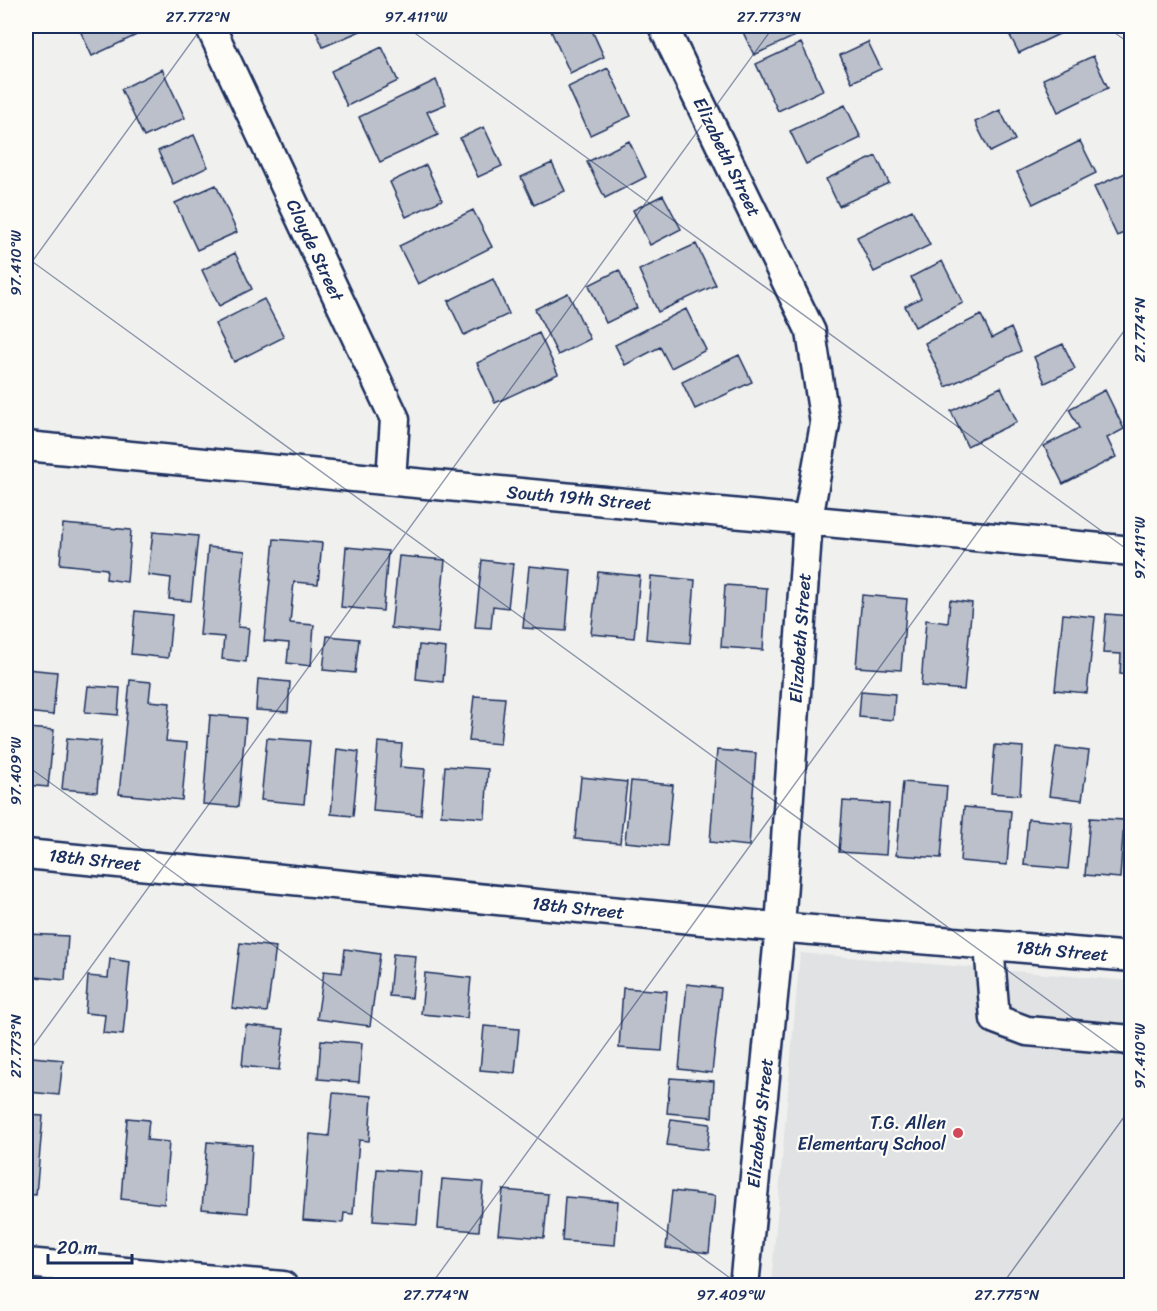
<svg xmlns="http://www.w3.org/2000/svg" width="1157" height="1311" font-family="Sriracha,sans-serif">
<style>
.built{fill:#e0e2e3}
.building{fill:#bbc0ca;stroke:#1b2f5e;stroke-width:1.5}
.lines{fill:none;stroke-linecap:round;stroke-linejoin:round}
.minor-casing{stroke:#1b2f5e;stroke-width:33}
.minor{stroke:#fdfcf7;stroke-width:28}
.ticks{fill:none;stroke:#1b2f5e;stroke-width:1.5;stroke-opacity:0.45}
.poi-dot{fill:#d1495b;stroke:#fdfcf7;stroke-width:2}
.labels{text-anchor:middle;stroke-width:4.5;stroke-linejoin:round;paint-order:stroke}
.street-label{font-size:18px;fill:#1b2f5e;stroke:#fdfcf7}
.poi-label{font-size:18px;fill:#1b2f5e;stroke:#fdfcf7;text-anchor:end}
.neatline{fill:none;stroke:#1b2f5e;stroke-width:2}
.ticks-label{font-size:15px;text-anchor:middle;fill:#1b2f5e}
</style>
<rect width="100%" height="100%" fill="#f0f0ee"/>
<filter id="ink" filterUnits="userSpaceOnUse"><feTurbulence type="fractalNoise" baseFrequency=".0167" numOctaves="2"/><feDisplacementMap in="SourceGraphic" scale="12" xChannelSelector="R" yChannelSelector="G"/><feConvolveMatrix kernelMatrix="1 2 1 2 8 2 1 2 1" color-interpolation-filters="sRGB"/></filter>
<g filter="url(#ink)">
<path class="built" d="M800 953 1131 981V1285L771 1286Z"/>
<path class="building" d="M78 26H135L139 34 92 56Z
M314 26H372L323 47Z
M563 26H590L604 57 570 73 551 31Z
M740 26H801L804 32 754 55Z
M1005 26H1076L1019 53Z
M868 42 881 69 852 82 840 55Z
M801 43 823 90 778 111 756 64Z
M382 47 398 81 347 106 331 71Z
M1093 56 1108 88 1058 112 1043 79Z
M608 68 631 116 590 135 568 87Z
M162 69 185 118 144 137 121 89Z
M436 80 446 104 427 112 438 135 380 162 359 117Z
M845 105 861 138 806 164 790 131Z
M1000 110 1015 140 990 152 975 122Z
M484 127 502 166 478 177 460 138Z
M194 135 208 167 173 184 158 151Z
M629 141 646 177 605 198 587 162Z
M1080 141 1096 173 1033 204 1017 172Z
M876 156 889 183 839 206 826 179Z
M552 163 565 191 534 205 521 177Z
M426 165 442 200 406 217 390 182Z
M1132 170V229L1117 236 1094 187Z
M216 185 237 232 197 250 175 203Z
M663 195 681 229 650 245 633 210Z
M473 210 492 247 418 284 399 246Z
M912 210 930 245 874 272 857 237Z
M696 244 716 285 658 312 639 270Z
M235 253 252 289 219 306 202 270Z
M942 261 963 303 915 327 905 306 921 298 911 277Z
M619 270 637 308 606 323 589 285Z
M493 279 509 314 464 335 448 301Z
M568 293 590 339 558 355 535 309Z
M264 299 284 337 234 362 215 324Z
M686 309 706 350 671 368 660 347 625 365 615 345Z
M981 315 992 338 1011 328 1021 351 946 387 925 343Z
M539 333 558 374 495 403 477 363Z
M1063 344 1075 369 1045 383 1034 357Z
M739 355 752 382 695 409 682 382Z
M1001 387 1017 422 967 446 951 411Z
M1105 390 1124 429 1107 438 1116 457 1063 484 1044 446 1079 428 1069 409Z
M63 524 131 530 127 582 106 579 107 569 60 564Z
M153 532 198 536 191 601 169 599 171 578 148 575Z
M274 539 322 543 318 584 294 582 290 623 314 625 311 666 287 663 289 643 264 641Z
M208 547 245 551 238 627 249 628 246 662 222 659 224 637 200 635Z
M346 547 388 551 383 611 341 607Z
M399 556 445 560 438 633 391 628Z
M482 560 513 564 508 608 493 606 491 628 475 627Z
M529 566 571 570 566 631 523 628Z
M598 572 640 576 634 638 591 634Z
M651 576 695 580 690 643 646 639Z
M725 585 767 588 763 650 721 647Z
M862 595 907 599 901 670 856 667Z
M950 600 972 603 964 690 921 686 926 620 948 623Z
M135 611 172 615 168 658 131 654Z
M1063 614 1095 617 1087 693 1055 690Z
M1106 614 1132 616V675L1120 674 1121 654 1103 653Z
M327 636 359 639 355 673 323 670Z
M419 645 446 648 443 682 416 679Z
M26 669 57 672 53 715 26 712Z
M258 679 290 682 288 712 256 710Z
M130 680 151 682 149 701 170 703 166 741 187 743 182 800 119 794Z
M88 686 120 688 118 715 85 712Z
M861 691 895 694 893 720 859 717Z
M474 696 505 698 500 744 469 741Z
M210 715 246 718 238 807 203 804Z
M26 728 54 730 48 787 26 785Z
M67 738 101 741 97 792 62 789Z
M267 738 310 741 304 804 261 800Z
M378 742 402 744 400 767 425 769 421 815 373 811Z
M995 745 1023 747 1020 795 991 793Z
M1056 747 1089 751 1082 800 1049 796Z
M337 749 359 752 353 816 331 814Z
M717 750 756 753 749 846 710 842Z
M445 766 488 769 485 818 441 815Z
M581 777 627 782 620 843 575 839Z
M631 781 673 785 667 846 625 842Z
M903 782 947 786 941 858 896 855Z
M843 801 889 804 886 855 839 852Z
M964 807 1011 811 1007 865 960 861Z
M1090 818 1124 820 1120 878 1085 875Z
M1028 819 1073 823 1068 869 1024 865Z
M29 934 68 936 65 980 26 976Z
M240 943 276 947 267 1012 232 1008Z
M345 949 380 954 370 1026 317 1019 324 971 342 973Z
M393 954 416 956 412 998 389 996Z
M110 959 130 962 123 1035 103 1033 105 1015 85 1013 88 976 108 978Z
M425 973 471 978 467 1018 421 1014Z
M687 984 721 988 712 1073 679 1069Z
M623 988 667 991 662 1051 619 1048Z
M246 1025 284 1029 279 1070 242 1066Z
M484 1026 519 1029 515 1073 480 1070Z
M321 1040 362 1043 359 1082 318 1079Z
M32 1057 63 1060 59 1095 29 1092Z
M670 1078 714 1081 712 1117 667 1113Z
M333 1093 372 1096 369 1141 359 1140 353 1214 344 1213 343 1223 303 1220 310 1134 329 1136Z
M26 1115 43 1116 36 1195 26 1194Z
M127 1118 149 1120 147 1140 169 1142 164 1204 121 1199Z
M671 1119 710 1124 707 1150 667 1145Z
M207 1142 252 1145 248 1213 202 1209Z
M377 1169 421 1172 417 1224 373 1221Z
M442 1179 483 1182 479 1231 438 1228Z
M503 1190 548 1194 544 1238 498 1234Z
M672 1191 715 1196 709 1253 666 1248Z
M565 1197 618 1201 615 1245 562 1241Z"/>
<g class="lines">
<defs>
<path id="minor" d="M210 26 395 419 391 480
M663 26 811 332 825 424 808 519 780 927 744 1286
M26 446 1132 551
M26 854 753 925 1132 957
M989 945 995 1019 1027 1031 1132 1040
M26 1263 283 1286"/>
</defs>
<use href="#minor" class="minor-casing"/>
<use href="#minor" class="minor"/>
</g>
</g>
<path class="ticks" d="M405 26 1132 553M1105 26 1132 45M26 257 1132 1061M26 270 203 26M26 765 741 1286M26 1056 774 26M26 1273 42 1286M430 1286 1132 320M1001 1286 1132 1106"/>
<circle class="poi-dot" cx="958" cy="1133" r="6"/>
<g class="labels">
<g class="street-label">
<text transform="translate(727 157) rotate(64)" y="6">Elizabeth Street</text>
<text transform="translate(315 250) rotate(65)" y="6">Cloyde Street</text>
<text transform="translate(579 498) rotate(5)" y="6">South 19th Street</text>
<text transform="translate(800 638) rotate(-86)" y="6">Elizabeth Street</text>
<text transform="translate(95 860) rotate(6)" y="6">18th Street</text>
<text transform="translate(578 908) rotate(6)" y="6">18th Street</text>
<text transform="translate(1062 951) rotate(5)" y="6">18th Street</text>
<text transform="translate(760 1123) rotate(-84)" y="6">Elizabeth Street</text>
</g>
<g class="poi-label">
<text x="946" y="1129">T.G. Allen<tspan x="946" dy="21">Elementary School</tspan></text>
</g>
</g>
<rect width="1157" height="1311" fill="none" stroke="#fdfcf7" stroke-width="66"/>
<path d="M48 1254v9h84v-9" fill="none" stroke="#1b2f5e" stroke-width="3"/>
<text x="57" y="1254" font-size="18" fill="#1b2f5e" stroke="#fdfcf7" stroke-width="4.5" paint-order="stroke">20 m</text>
<rect x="33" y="33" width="1091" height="1245" class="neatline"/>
<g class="ticks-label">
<text x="198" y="22">27.772°N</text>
<text x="416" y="22">97.411°W</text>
<text x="769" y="22">27.773°N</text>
<text transform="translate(16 263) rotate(-90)" y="5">97.410°W</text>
<text transform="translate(1140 330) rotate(-90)" y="5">27.774°N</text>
<text transform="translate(1140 548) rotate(-90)" y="5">97.411°W</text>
<text transform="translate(16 771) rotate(-90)" y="5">97.409°W</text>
<text transform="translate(16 1046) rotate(-90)" y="5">27.773°N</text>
<text transform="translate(1140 1056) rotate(-90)" y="5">97.410°W</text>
<text x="436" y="1300">27.774°N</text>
<text x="731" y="1300">97.409°W</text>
<text x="1007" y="1300">27.775°N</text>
</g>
</svg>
